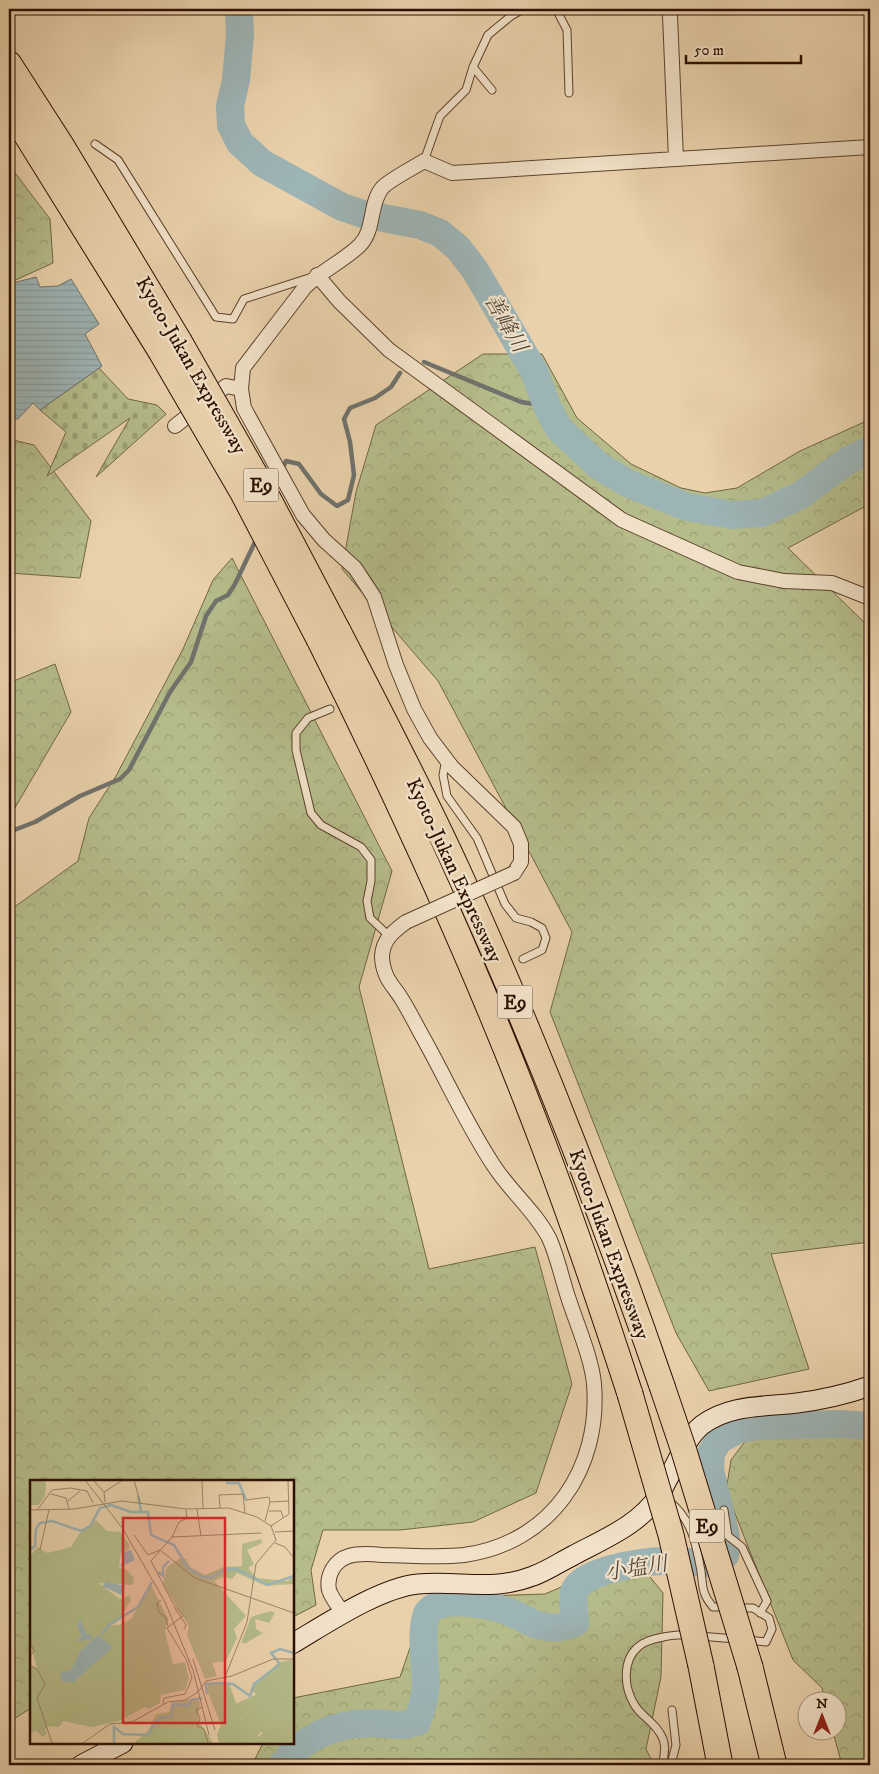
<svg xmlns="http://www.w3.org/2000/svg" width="879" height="1774" font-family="'IM FELL DW Pica','Noto Serif JP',serif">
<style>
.forest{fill:url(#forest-crowns);stroke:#706645}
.cemetery{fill:url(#cemetery-stones);stroke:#706645}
.water{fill:url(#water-rules);stroke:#70726d}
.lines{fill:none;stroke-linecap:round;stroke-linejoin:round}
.stream{stroke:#70726d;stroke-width:4.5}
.river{stroke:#9db4b5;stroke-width:28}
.service-casing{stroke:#5b402b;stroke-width:9}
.minor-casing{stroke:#5b402b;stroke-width:16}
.secondary-casing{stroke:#2c0f00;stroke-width:21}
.motorway-casing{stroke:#2c0f00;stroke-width:27}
.service{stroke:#f1e1c8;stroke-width:7}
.minor{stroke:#f1e1c8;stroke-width:14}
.secondary{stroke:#f1e1c8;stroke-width:19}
.motorway{stroke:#e9d1ab;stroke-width:25}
.minor-bridge-casing{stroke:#5b402b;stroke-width:16;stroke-linecap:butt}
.motorway-bridge-casing{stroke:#2c0f00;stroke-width:27;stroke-linecap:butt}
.minor-bridge{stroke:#f1e1c8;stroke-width:14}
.motorway-bridge{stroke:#e9d1ab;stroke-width:25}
.labels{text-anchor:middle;stroke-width:4.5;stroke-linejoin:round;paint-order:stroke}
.shield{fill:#f1e1c8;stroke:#674e3c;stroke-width:1}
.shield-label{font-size:19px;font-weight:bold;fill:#2c0f00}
.street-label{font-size:20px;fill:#2c0f00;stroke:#f1e1c8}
.water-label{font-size:21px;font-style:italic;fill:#54493f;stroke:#f1e1c8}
.inset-river{fill:none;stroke:#9db4b5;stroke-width:2.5}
.inset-road{fill:none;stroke:#9d8367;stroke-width:1}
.view{fill:#d62828;fill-opacity:0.15;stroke:#d62828;stroke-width:2.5}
.inset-edge{fill:none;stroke:#2c0f00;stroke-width:2.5}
</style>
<defs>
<pattern id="forest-crowns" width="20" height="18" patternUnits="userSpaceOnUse" patternTransform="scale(1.25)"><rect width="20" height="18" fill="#b5bc8a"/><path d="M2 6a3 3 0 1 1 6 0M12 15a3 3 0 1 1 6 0" fill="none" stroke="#9ca075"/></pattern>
<pattern id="cemetery-stones" width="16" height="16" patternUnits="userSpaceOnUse" patternTransform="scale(1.25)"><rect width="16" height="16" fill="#b5bc8a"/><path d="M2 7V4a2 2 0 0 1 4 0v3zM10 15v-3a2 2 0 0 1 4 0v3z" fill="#9ca075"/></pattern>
<pattern id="water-rules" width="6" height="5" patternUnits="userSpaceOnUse" patternTransform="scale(1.25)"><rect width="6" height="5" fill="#9db4b5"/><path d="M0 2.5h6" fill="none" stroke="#879a9a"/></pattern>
</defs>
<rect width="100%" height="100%" fill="#e9d1ab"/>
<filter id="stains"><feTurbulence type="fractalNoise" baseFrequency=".004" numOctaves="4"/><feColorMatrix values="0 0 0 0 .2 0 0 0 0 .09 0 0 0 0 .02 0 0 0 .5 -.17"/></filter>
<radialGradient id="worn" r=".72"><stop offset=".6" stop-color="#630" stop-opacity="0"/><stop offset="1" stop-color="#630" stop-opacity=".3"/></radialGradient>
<path class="forest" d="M9 165 50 219 53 263 9 283Z
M483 354H542L577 418 631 464 681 488 705 493 737 488 800 451 862 423 870 421V506H866L788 548 870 628V1242L771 1254 809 1369 709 1391 676 1333 550 1012 572 932 438 681 342 569 356 492 376 425Z
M9 439 34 445 91 521 80 578 9 573Z
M232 558 392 871 359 987 429 1269 535 1247 572 1384 536 1493 473 1522 400 1530H323L311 1570 316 1605 293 1617 292 1482H31V1708L9 1722V911L78 861 89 818 116 776 183 649 213 580Z
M55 664 71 712 9 818V683Z
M832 1420 870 1422V1765H842L833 1732H836V1702L825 1701 822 1688 793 1660 726 1491 731 1460 746 1440Z
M633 1556 663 1593 661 1677 646 1749 654 1765H252L263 1743H292L293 1698 400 1677 427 1598 545 1594Z"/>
<path class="cemetery" d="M99 368 128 399 157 405 166 414 96 477 130 418 47 476 66 432 40 410Z"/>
<path class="water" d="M36 277 40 287 58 286 71 279 99 324 85 334 102 366 40 410 33 403 18 419H9V284Z"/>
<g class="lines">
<path class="stream" d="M424 362 521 402 547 406
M282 469 286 461 299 464 321 494 337 506 348 500 354 475 350 442 344 419 350 408 375 398 391 387 400 373
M9 832 35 822 80 796 120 779 129 770 170 692 191 662 206 616 216 601 228 595 235 584 256 540"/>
<path class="river" d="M239 9 240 35 236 80 230 106 231 125 240 143 262 163 342 207 363 214 420 225 440 233 458 248 475 270 534 371 547 406 559 429 599 466 627 483 687 507 733 515 762 513 801 495 847 461 870 450
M282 1765C303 1737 336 1723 371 1723 388 1723 400 1728 417 1722 422 1709 426 1696 426 1681 425 1666 420 1624 428 1612 443 1594 491 1605 509 1612 520 1616 530 1623 541 1626 552 1629 565 1627 575 1623 575 1614 572 1602 574 1592 579 1571 644 1561 662 1561 671 1561 680 1562 689 1562 705 1562 713 1567 725 1555L726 1537 710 1470 711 1453 719 1440 739 1429 760 1426 840 1424 870 1426"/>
<defs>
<path id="service" d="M556 9 567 30 569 93
M473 67 492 90
M95 144 118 160 216 317 233 319 244 299 309 278
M424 161 440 116 466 90 473 67 488 35 511 16 523 9
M330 709 308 718 296 733V750L311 813 321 825 361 847 371 860V881L367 901 370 918 388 935
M446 759 443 775 447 796 477 838 505 904 516 918 531 922 542 928 546 938 542 950 523 959
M670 1502C692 1520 696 1544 701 1571 703 1588 702 1594 713 1607H727
M724 1510 728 1536 742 1547 767 1601 760 1613
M738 1608H753L769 1618 772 1629 766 1642 747 1640
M699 1636 736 1639
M662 1765C664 1758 666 1747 663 1739 656 1722 641 1717 634 1704 624 1687 622 1661 638 1647 647 1638 676 1634 689 1635
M669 1765 671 1764 676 1745 672 1710"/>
<path id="minor" d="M668 9 670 15 676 159
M317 275 339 301 389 350 622 520 738 572 784 581 832 583 870 598
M175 426 226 386 241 389
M514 873 521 862V844L514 827 452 767 430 738 414 709 396 665 374 597 355 568 324 540 303 515 244 408 241 389 243 368 305 287C322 270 344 261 360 245 375 230 369 204 382 188 389 180 413 168 424 161L452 173 870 147
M344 1614C339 1607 332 1599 329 1590 326 1575 335 1560 349 1556 359 1553 372 1554 382 1555 409 1555 437 1558 464 1555 551 1543 601 1469 594 1384 592 1359 576 1322 568 1297 562 1279 557 1255 549 1238 535 1211 510 1191 494 1166 466 1124 445 1076 420 1032 414 1021 408 1009 401 998 397 991 389 983 386 975 384 970 382 961 382 956 383 939 394 931 406 922"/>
<path id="secondary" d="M292 1644C326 1624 379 1588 418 1584 459 1580 492 1592 533 1576 547 1571 560 1562 574 1555 604 1539 639 1525 659 1495 672 1475 684 1439 702 1425 729 1404 766 1407 797 1403 821 1400 847 1394 870 1386
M81 1765 123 1743"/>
<path id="motorway" d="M9 64 61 145 179 341
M9 107 160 350
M338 631C379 711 421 790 458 871 535 1039 602 1212 662 1386
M319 639C402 805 479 973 544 1146 575 1228 603 1311 630 1394
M701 1666 720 1765
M750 1667 774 1765"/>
</defs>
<use href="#service" class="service-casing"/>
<use href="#minor" class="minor-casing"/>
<use href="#secondary" class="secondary-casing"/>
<use href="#motorway" class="motorway-casing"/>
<use href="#service" class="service"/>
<use href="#minor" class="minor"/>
<use href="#secondary" class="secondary"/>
<use href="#motorway" class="motorway"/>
<defs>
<path id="minor-bridge" d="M406 922 514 873"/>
<path id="motorway-bridge" d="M179 341 261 485 338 631
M160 350 243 493 319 639
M662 1386 683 1448 750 1667
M630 1394 671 1535 701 1666"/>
</defs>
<use href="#minor-bridge" class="minor-bridge-casing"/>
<use href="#motorway-bridge" class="motorway-bridge-casing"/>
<use href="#minor-bridge" class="minor-bridge"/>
<use href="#motorway-bridge" class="motorway-bridge"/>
</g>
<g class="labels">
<g class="shield">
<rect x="243.5" y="468.5" width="35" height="33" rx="4"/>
<rect x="497.5" y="985.5" width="35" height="33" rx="4"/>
<rect x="689.5" y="1509.5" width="35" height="33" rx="4"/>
</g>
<g class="shield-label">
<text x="261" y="492">E9</text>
<text x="515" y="1009">E9</text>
<text x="707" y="1533">E9</text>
</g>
<g class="street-label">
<text transform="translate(192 365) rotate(60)" y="7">Kyoto-Jukan Expressway</text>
<text transform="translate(455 870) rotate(65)" y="7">Kyoto-Jukan Expressway</text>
<text transform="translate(610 1244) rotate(70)" y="7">Kyoto-Jukan Expressway</text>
</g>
<g class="water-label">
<text transform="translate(506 323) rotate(60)" y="7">善峰川</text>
<text transform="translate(636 1568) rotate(-9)" y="7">小塩川</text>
</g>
</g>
<g transform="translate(30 1480)">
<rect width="264" height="264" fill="#e9d1ab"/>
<path d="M228 214 236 223 238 243 227 257 215 245 205 224Z" fill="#b5bc8a"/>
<path d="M0 0H16L15 16 9 25H0ZM66 40 77 51 90 52 99 64V69L91 73 89 87 97 90 104 98 103 105 68 103 90 119 100 115 101 120 88 141 81 146 93 144 102 138 120 103 138 139 135 152 143 184 155 182 159 198 155 210 131 215 130 223 119 229 115 227 89 241 61 247 33 241 29 247 18 246 15 249 17 254 12 257 6 250 0 254V186L7 188 0 161V76L8 67 17 73 41 67 49 54ZM69 155 72 175 48 199 33 202 30 192 41 190 50 171ZM231 59 232 63 217 70 224 84 218 88 227 98 257 101 264 97V104L236 106 207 93 202 99 193 97 184 101 216 136 204 149 207 158 196 181 182 183 187 196 175 199 157 155 159 146 133 104 137 87 149 79H156L160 87 175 95 193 87 212 86V64ZM241 131 245 133 239 143 225 139 226 149 233 153 216 163H211L221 137ZM262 179 264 263H189L187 254 191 245 177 210 179 204 199 203 212 240 228 257 232 254 230 247 235 243 236 225 221 209 248 183ZM166 218 170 222 168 240 183 263H104L118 251 126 234 139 232 142 223Z" fill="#b5bc8a" fill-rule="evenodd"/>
<path d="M101 70 105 80 90 87 94 77 91 73ZM77 102 95 106 91 115 72 106ZM50 139 57 155H62L61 160 45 161 52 157 47 145ZM68 155 83 167 43 203 31 201 30 192 41 190 50 171Z" fill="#9db4b5"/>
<path class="inset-river" d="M196 3H209L216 20M108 16 111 31M0 70 5 66 6 49 10 43 22 41 51 51 60 46 70 28 81 25 101 32H118L121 55 144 65 158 88 172 97 181 98 194 90 206 89 238 105 264 96M128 92 133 96V87L139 81M71 155 80 144 108 127 122 102M177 214 176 204 190 203 203 204 220 216 224 204 250 184 241 173 250 169 264 173M84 263V247L93 254 117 255 130 238 141 237 143 224 159 226 161 220 172 218"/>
<path class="inset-road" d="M55 0 93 49 135 122 163 190 179 255M63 0 74 12M104 0 110 22M172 0 173 28M21 14 36 18 39 29M216 20 239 17 240 22M38 21 50 11M75 22 74 12 93 0M190 28 189 15 213 14 215 33M8 29 22 10 40 8 57 11 63 23M167 29 171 56M0 30 44 29 92 21 156 29 199 28 227 37 241 46 259 34 258 0M239 31H251L253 37M235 41 240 22 259 21M245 52 264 51M104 55 118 75 130 70 165 98 264 133M142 57 231 53M245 63 255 67 264 78M10 70 19 30M131 120 127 123 129 132 136 138 138 146M144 127 156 145 154 149M0 163 4 171 0 176M163 179 185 250M0 185 7 189 15 204 7 218 22 263M195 197 217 142 226 84 246 60 241 46M133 224 134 218 155 214 162 198 157 181 137 148 153 136 143 123 121 81 142 57 149 42 157 38 156 30M172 227 166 230 170 239 167 246 174 249 178 263M53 263 80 244 102 242 138 222 155 220 168 212 176 201 202 196 243 179H264"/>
<path class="view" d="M93 38H195V243H93Z"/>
<rect width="264" height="264" class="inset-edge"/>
</g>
<rect width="879" height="1774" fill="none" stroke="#e9d1ab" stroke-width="30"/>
<rect x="10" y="10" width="859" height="1754" fill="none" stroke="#2c0f00" stroke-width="2.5"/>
<rect x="15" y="15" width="849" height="1744" fill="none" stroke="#2c0f00"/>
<g transform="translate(822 1716)"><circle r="24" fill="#f1e1c8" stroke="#a28d78"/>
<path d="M0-4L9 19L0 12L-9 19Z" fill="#8f2418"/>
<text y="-8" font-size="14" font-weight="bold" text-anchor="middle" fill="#2c0f00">N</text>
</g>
<path d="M686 55v8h115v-8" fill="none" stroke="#2c0f00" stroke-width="2.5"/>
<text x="694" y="55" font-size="15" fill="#2c0f00" stroke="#f1e1c8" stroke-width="4" paint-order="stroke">50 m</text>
<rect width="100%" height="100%" filter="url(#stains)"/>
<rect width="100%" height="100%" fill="url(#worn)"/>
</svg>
